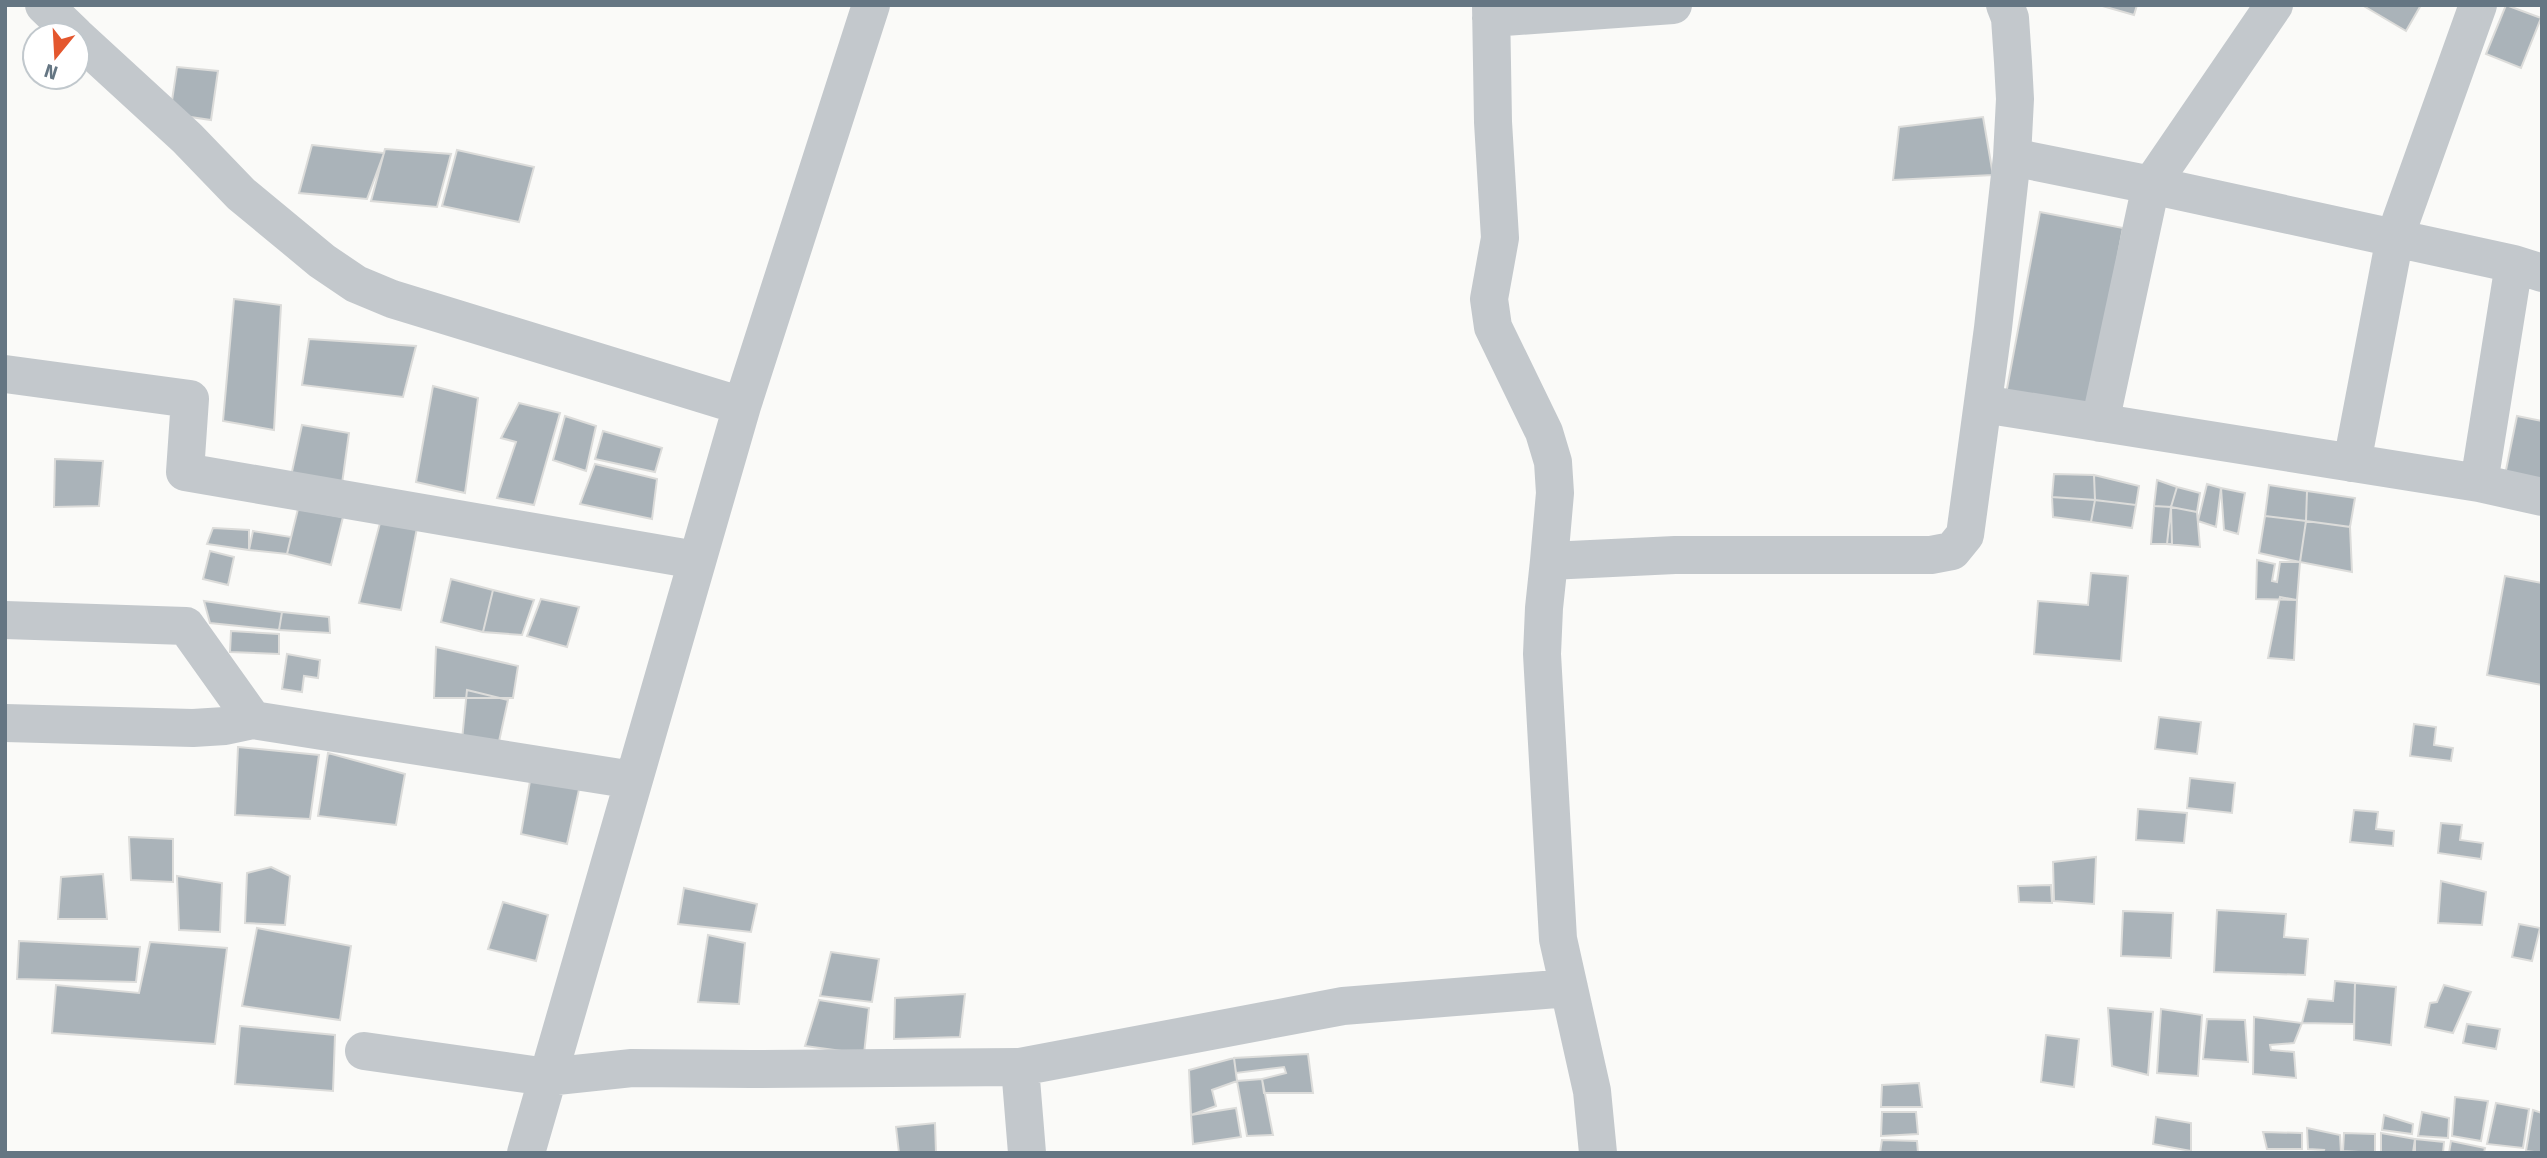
<svg xmlns="http://www.w3.org/2000/svg" width="2547" height="1158" font-family="'Fira Sans',sans-serif">
<style>
.building{fill:#aab3b9;stroke:#dcdcda;stroke-width:2}
.lines{fill:none;stroke-linecap:round;stroke-linejoin:round}
.minor{stroke:#c3c8cc;stroke-width:38}
</style>
<rect width="100%" height="100%" fill="#fafaf8"/>
<path class="building" d="M2099 5H2137L2134 15Z
M2362 5H2421L2406 31Z
M2506 5 2541 18 2521 68 2486 54Z
M177 67 218 71 211 120 170 114Z
M1983 117 1993 175 1893 180 1899 127Z
M312 145 384 153 367 199 299 193Z
M385 149 451 154 437 207 371 201Z
M457 150 534 167 519 222 442 206Z
M2040 212 2123 228 2090 409 2006 394Z
M234 299 281 305 274 430 223 421Z
M309 339 416 346 403 397 302 385Z
M433 386 478 398 465 493 416 482Z
M519 403 560 413 534 505 497 498 516 442 501 438Z
M565 416 596 426 586 471 553 460Z
M2517 416 2542 421V483L2505 475Z
M302 425 349 433 341 491 290 481Z
M603 431 662 448 655 472 595 459Z
M55 459 103 461 99 506 54 507Z
M595 464 657 479 652 519 580 504Z
M2054 474 2094 475 2095 500 2052 497Z
M2094 475 2139 486 2136 505 2095 500Z
M2157 480 2177 487 2171 507 2154 506Z
M2207 484 2221 488 2216 527 2198 521Z
M2269 485 2307 491 2306 521 2265 516Z
M2177 487 2200 493 2197 512 2171 507Z
M2221 488 2245 493 2238 534 2224 530Z
M2307 491 2355 498 2350 527 2306 521Z
M2052 497 2095 500 2091 522 2053 517Z
M2095 500 2136 505 2132 528 2091 522Z
M2154 506 2171 507 2172 544H2151Z
M2171 507 2197 512 2200 547 2167 544Z
M298 509 343 517 331 565 287 554Z
M2265 516 2306 521 2300 562 2259 553Z
M2306 521 2350 527 2352 572 2300 562Z
M380 523 417 528 401 610 359 603Z
M213 528 249 530V550L207 544Z
M253 531 291 537 287 554 249 550Z
M210 551 234 557 228 585 203 579Z
M2257 560 2275 564 2272 581 2277 582 2280 562H2300L2297 600 2256 599Z
M2091 573 2128 576 2121 661 2034 654 2038 601 2088 605Z
M2505 576 2542 583V685L2487 675Z
M451 579 493 590 483 632 441 622Z
M493 590 534 600 522 635 483 632Z
M2280 597 2297 600 2294 660 2268 658Z
M541 599 579 607 567 647 527 636Z
M204 601 282 612 279 630 210 623Z
M282 612 329 617 330 633 279 630Z
M231 631 279 634V654L230 652Z
M436 647 518 666 513 698H434Z
M287 654 320 660 318 678 304 676 302 692 282 689Z
M467 690 508 700 498 746 462 740Z
M2159 717 2201 722 2197 754 2155 749Z
M2414 724 2436 727 2434 745 2453 748 2451 761 2410 756Z
M238 747 319 755 310 819 235 815Z
M328 753 405 774 396 825 318 816Z
M2190 778 2235 783 2232 813 2187 808Z
M530 781 580 785 567 844 521 834Z
M2138 809 2187 813 2184 843 2136 840Z
M2354 810 2378 812 2376 829 2394 831 2393 846 2350 842Z
M2441 823 2462 825 2460 840 2483 843 2481 859 2438 853Z
M129 837 173 839V882L131 880Z
M2096 857 2094 904 2054 901 2053 862Z
M271 867 290 876 285 925 245 923 247 873Z
M103 874 107 919H58L61 877Z
M177 876 222 883 220 932 179 930Z
M2441 881 2486 892 2482 925 2438 923Z
M2051 885 2052 903 2019 902 2018 886Z
M684 888 757 904 751 932 678 924Z
M503 902 548 915 536 961 488 949Z
M2217 910 2286 914 2284 937 2308 939 2305 975 2214 972Z
M2123 911 2173 913 2171 958 2121 956Z
M2519 924 2540 928 2532 961 2512 957Z
M257 928 351 946 340 1020 242 1006Z
M708 935 745 943 739 1004 698 1002Z
M19 941 140 947 136 982 17 979Z
M150 942 227 948 215 1044 52 1033 56 985 139 993Z
M831 952 879 959 872 1002 820 996Z
M2335 981 2355 983 2354 1024 2302 1023 2308 999 2333 1001Z
M2355 983 2396 987 2391 1045 2354 1040Z
M2444 985 2471 992 2453 1033 2425 1027 2430 1003 2437 1002Z
M965 994 960 1037 894 1039 895 998Z
M819 1000 869 1008 864 1054 805 1046Z
M2108 1008 2153 1012 2148 1075 2112 1066Z
M2161 1009 2202 1015 2198 1076 2157 1073Z
M2254 1017 2302 1023 2294 1043 2270 1045 2271 1050 2294 1052 2296 1078 2253 1074Z
M2207 1019 2245 1020 2248 1062 2203 1059Z
M2467 1024 2500 1029 2496 1049 2463 1043Z
M240 1026 335 1035 333 1091 235 1084Z
M2046 1035 2079 1039 2074 1087 2041 1082Z
M1308 1054 1313 1093H1264L1262 1079 1286 1073 1284 1067 1236 1073 1234 1058Z
M1234 1058 1237 1081 1212 1090 1216 1106 1191 1115 1189 1070Z
M1262 1079 1273 1135 1247 1136 1237 1081Z
M1919 1083 1922 1107H1881L1882 1085Z
M2455 1097 2488 1101 2481 1141 2452 1136Z
M2496 1103 2529 1109 2523 1148 2487 1144Z
M1236 1108 1241 1137 1193 1144 1191 1115Z
M2533 1110 2542 1113V1153L2526 1151Z
M1882 1112H1916L1918 1134 1881 1136Z
M2422 1112 2449 1118 2448 1138 2418 1136Z
M2384 1115 2413 1124 2412 1134 2382 1130Z
M2156 1117 2191 1123V1151L2153 1144Z
M935 1123 936 1153H899L896 1127Z
M2307 1128 2340 1135 2341 1153H2323L2324 1150 2308 1149Z
M2263 1132 2302 1133V1149H2267Z
M2344 1133 2375 1134V1153L2343 1151Z
M2381 1133 2415 1139 2413 1153H2381Z
M2415 1139 2444 1142 2443 1153H2415Z
M1882 1140 1917 1141 1918 1153H1880Z
M2451 1141 2485 1148 2484 1153H2449Z"/>
<g class="lines">
<path class="minor" d="M44 5 75 35
M1491 5 1493 122 1500 238 1489 299 1493 327 1544 432 1553 462 1555 493 1549 561
M1491 18 1673 5
M77 37 187 138 241 194 322 261 356 284 392 299 742 406
M2012 157 2151 185 2514 264 2542 273
M5 374 190 399 185 472 696 560
M1983 404 2479 483 2542 497
M2100 423 2151 185 2274 5
M2352 463 2395 237 2478 5
M2479 483 2514 264
M5 620 186 626 253 720 633 780
M5 723 193 728 225 726 253 720
M364 1051 547 1077 632 1068 751 1069 1020 1067
M526 1153 742 406 871 5
M1027 1153 1020 1067 1343 1006 1569 988
M1598 1153 1592 1091 1558 939 1542 654 1544 608 1549 561 1675 555H1931L1952 551 1965 535 1993 328 2012 157 2015 99 2013 62 2010 18 2005 5"/>
</g>
<rect width="2547" height="1158" fill="none" stroke="#657683" stroke-width="14"/>
<g transform="translate(56 56) rotate(198)"><circle r="33" fill="#ffffff" stroke="#c1c8cd" stroke-width="2"/>
<path d="M0-5L12 26L0 18L-12 26Z" fill="#e4572e"/>
<text y="-10" font-size="19" font-weight="bold" text-anchor="middle" fill="#657683">N</text>
</g>
</svg>
